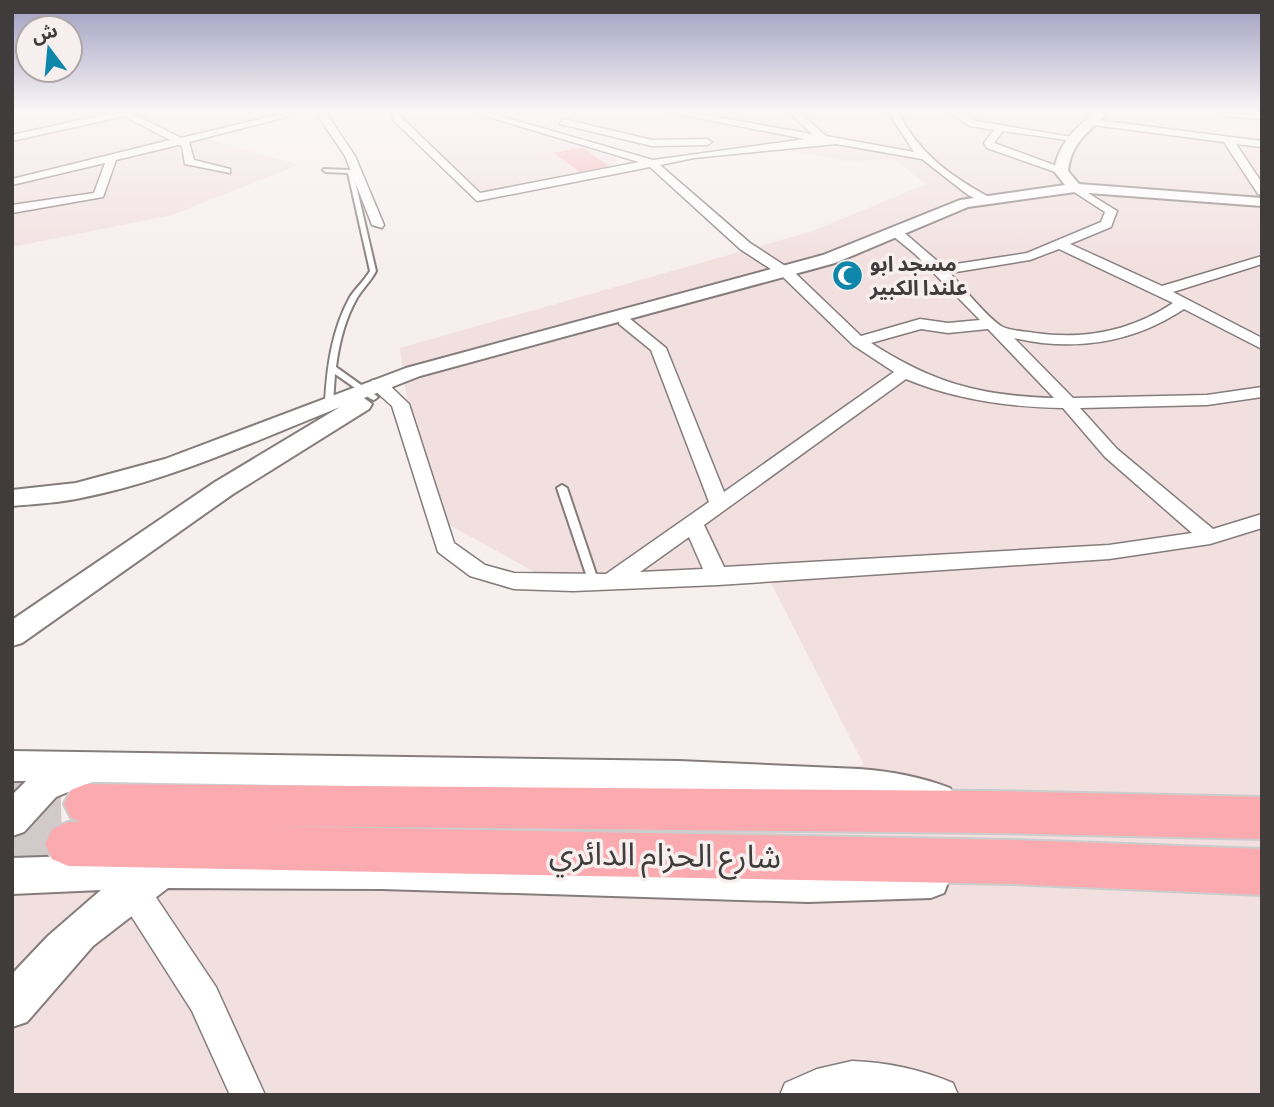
<svg xmlns="http://www.w3.org/2000/svg" width="1274" height="1107" font-family="Commissioner,'Noto Sans Arabic',sans-serif">
<style>
.built{fill:#f2dfe0}
.green{fill:#f5afb3}
.lines{fill:none;stroke-linecap:round;stroke-linejoin:round}
.trunk-tunnel{stroke:#d2caca;stroke-width:49;stroke-dasharray:49 24;stroke-linecap:butt}
.service-casing{stroke:#857c7c;stroke-width:4}
.minor-casing{stroke:#857c7c;stroke-width:3}
.tertiary-casing{stroke:#857c7c;stroke-width:4}
.trunk-casing{stroke:#cdcccc;stroke-width:4}
.service{fill:#fff;fill-rule:evenodd}
.minor{fill:#fff;fill-rule:evenodd}
.tertiary{fill:#fff;fill-rule:evenodd}
.trunk{fill:#fbabb0;fill-rule:evenodd}
.labels{text-anchor:middle;stroke-width:7;stroke-linejoin:round;paint-order:stroke}
.far-poi-label{font-size:21px;font-weight:bold;fill:#403c3c;stroke:#f7eeee;text-anchor:start}
.near-street-label{font-size:32px;fill:#403c3c;stroke:#f7eeee}
</style>
<rect width="100%" height="100%" fill="#f7eeee"/>
<path class="built" d="M12 113H295L206 138 299 165 172 215 12 247Z
M403 113H464L613 157 617 164 493 192 475 191 402 117Z
M568 113H1262V1095H12V885L864 765 768 577H544L422 510 400 348 813 231 926 184 894 160 844 161 768 146 650 148 566 121Z"/>
<path class="green" d="M582 147 609 166 580 172 554 153Z"/>
<g class="lines">
<path class="trunk-tunnel" d="M12 806 86 804
M12 843 68 844"/>
<defs>
<path id="service" d="M324 169 350 170 353 172 376 271C371 281 363 288 357 298 345 319 339 343 336 367L378 397 374 400 371 399 335 374 333 403 329 406 325 403C327 366 332 330 350 297 356 288 364 281 370 271L348 173 326 172 323 170Z
M562 485 567 488 599 583 598 586H590L589 583 557 488Z"/>
<path id="minor" d="M112 113H132L181 138 285 113H301L189 142 194 160 230 169V173L185 164 182 146 178 145 116 160 103 197 12 213V205L94 193 105 163 12 185V179L170 140 124 116 12 141V135Z
M316 113H326L355 156 384 225 382 228 372 225 345 156Z
M392 113H402L401 117 480 193 639 162 475 113H490L653 160 805 139 672 113H693L812 134 790 113H800L826 136 914 152 889 113H899C917 152 952 177 989 197V201H981L968 195 922 159 836 144 694 158 660 165 750 243 793 271 861 336 920 319 948 323 980 320 915 254 893 236V230H901L943 266 1027 253 1101 222 1105 212 1071 190 1069 188 1075 185 1117 211 1111 227 1070 244 1162 286 1262 256V264L1173 292 1262 338V349L1184 309C1133 343 1074 352 1014 338L1073 398 1207 395 1262 387V397L1207 405 1080 408 1117 449 1213 529 1262 514V528L1210 544 1109 559 718 585 573 591 514 589 470 576 438 552 392 406 372 388V380H384L409 404 454 543 485 565 514 573 606 574 709 502 651 350 619 324V318H629L666 348 724 492 894 372 853 345 783 277 740 249 650 167 477 201 393 120ZM1059 249 1173 303C1131 331 1085 340 1035 333 1025 331 1011 331 1003 327 989 320 962 286 950 273L1030 260ZM921 329 948 333 988 329 1054 398C980 396 933 383 871 343ZM906 379C956 400 1009 407 1063 408L1105 457 1192 533 1109 545 724 567 704 525ZM689 537 703 569 640 572Z
M950 113H962L976 121 1078 138 1073 141 1003 131 994 143 1065 169V173L1061 174 987 148 984 143 994 130 970 126Z
M1219 113H1262V119L1224 116Z
M563 119 652 140 707 139 712 142 707 145 652 146 560 124Z
M1089 119 1262 141V147L1236 144 1262 183V195L1258 194 1224 142 1086 124Z
M132 874 143 878 216 987 265 1095H230L192 1011 121 900 117 889 121 878Z
M852 1061C886 1062 922 1070 953 1083L958 1095H780L785 1083 817 1069Z"/>
<path id="tertiary" d="M1094 113H1107C1089 132 1071 142 1068 171L1079 184 1262 198V206L1075 192 968 207 835 263 420 376 364 398 372 404 369 409 233 494 22 643 12 646V620L215 482 340 407C255 441 167 482 76 499 55 503 33 504 12 506V490L76 483 165 459 406 368 823 255 960 200 1065 185 1054 171C1058 145 1074 129 1094 113Z
M12 751 679 761 859 769C890 771 921 777 950 788L955 799 950 810 938 815 888 801 679 791 92 782 56 797 24 832 12 836V795L26 781H12Z
M233 851 767 864 931 862 944 867 949 880 944 893 931 898 808 902 382 889 168 888 93 946 27 1022 12 1027V974L48 936 101 890 12 894V858Z"/>
<path id="trunk" d="M86 784 990 791 1262 797V839L990 833 268 826 1013 840 1262 849V895L1013 884 68 866 52 859 45 844 52 829 68 822H81L71 818 64 804 71 790Z"/>
</defs>
<use href="#service" class="service-casing"/>
<use href="#minor" class="minor-casing"/>
<use href="#tertiary" class="tertiary-casing"/>
<use href="#trunk" class="trunk-casing"/>
<use href="#service" class="service"/>
<use href="#minor" class="minor"/>
<use href="#tertiary" class="tertiary"/>
<use href="#trunk" class="trunk"/>
</g>
<linearGradient id="sky" x2="0" y2="1"><stop stop-color="#9e9dbf"/><stop offset="0.42" stop-color="#fbf7f7"/><stop offset="1" stop-color="#fbf7f7" stop-opacity="0"/></linearGradient>
<rect width="1274" height="268" fill="url(#sky)"/>
<defs>
<symbol id="mosque-disc" viewBox="-11 -11 22 22"><circle r="9.5" fill="#0e87ab" stroke="#f7eeee"/><path d="M3.5-4.9A6 6 0 1 0 3.5 4.9A5 5 0 1 1 3.5-4.9Z" fill="#fff"/></symbol>
</defs>
<g fill-rule="evenodd">
<use href="#mosque-disc" x="830" y="258" width="35" height="35"/>
</g>
<g class="labels">
<g class="far-poi-label">
<text x="870" y="271">مسجد ابو<tspan x="870" dy="24">علندا الكبير</tspan></text>
</g>
<g class="near-street-label">
<text transform="translate(665 855) rotate(1)" y="11">شارع الحزام الدائري</text>
</g>
</g>
<rect width="1274" height="1107" fill="none" stroke="#403c3c" stroke-width="28"/>
<g transform="translate(49 49) rotate(344)"><circle r="33" fill="#f7eeee" stroke="#aea7a7" stroke-width="2"/>
<path d="M0-5L12 26L0 18L-12 26Z" fill="#0e87ab"/>
<text y="-10" font-size="19" font-weight="bold" text-anchor="middle" fill="#403c3c">ش</text>
</g>
</svg>
